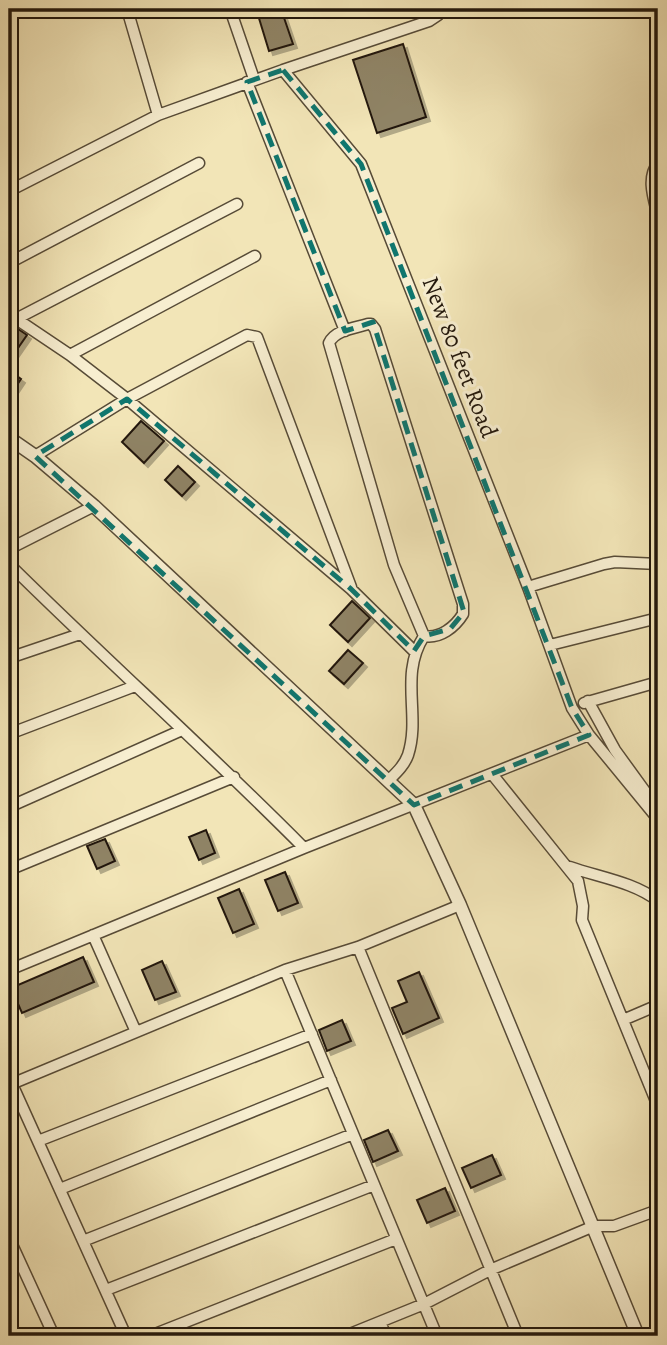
<svg xmlns="http://www.w3.org/2000/svg" width="667" height="1345" font-family="Alegreya,serif">
<style>
.building{fill:#8f8365;stroke:#23180c;stroke-width:2;filter:url(#shadow)}
.lines{fill:none;stroke-linecap:round;stroke-linejoin:round}
.minor-casing{stroke:#574b37;stroke-width:13}
.tertiary-casing{stroke:#574b37;stroke-width:15}
.minor{stroke:#f7eed0;stroke-width:10}
.tertiary{stroke:#f7eed0;stroke-width:12}
.marked{fill:none;stroke:#0f766e;stroke-width:5;stroke-dasharray:14 9;stroke-linejoin:round}
.labels{text-anchor:middle;stroke-width:6;stroke-linejoin:round;paint-order:stroke}
.street-label{font-size:24px;fill:#23180c;stroke:#f7eed0}
</style>
<defs>
<filter id="shadow"><feDropShadow dx="4" dy="4" stdDeviation="0" flood-color="#0004"/></filter>
</defs>
<rect width="100%" height="100%" fill="#f2e5b7"/>
<filter id="stains"><feTurbulence type="fractalNoise" baseFrequency=".00286" numOctaves="4"/><feColorMatrix values="0 0 0 0 .2 0 0 0 0 .09 0 0 0 0 .02 0 0 0 .5 -.17"/></filter>
<radialGradient id="worn" r=".72"><stop offset=".6" stop-color="#630" stop-opacity="0"/><stop offset="1" stop-color="#630" stop-opacity=".3"/></radialGradient>
<path class="building" d="M281 9 293 44 269 51 258 15Z
M403 44 426 117 377 133 353 60Z
M9 323 27 335 9 361Z
M9 370 21 379 9 397Z
M141 421 164 441 144 463 122 442Z
M178 466 195 482 182 496 165 480Z
M352 601 370 618 348 642 330 625Z
M348 650 363 663 344 684 329 671Z
M206 830 215 853 199 860 189 837Z
M105 839 115 861 97 869 87 846Z
M285 872 298 903 278 911 265 880Z
M239 889 254 924 233 933 218 898Z
M83 957 94 982 22 1013 11 988Z
M162 961 176 992 155 1000 142 970Z
M419 972 439 1018 403 1034 392 1008 407 1002 398 981Z
M342 1020 351 1041 327 1051 319 1030Z
M388 1130 398 1151 373 1162 364 1140Z
M492 1155 501 1175 471 1188 462 1168Z
M445 1188 455 1211 427 1223 417 1200Z"/>
<g class="lines">
<defs>
<path id="minor" d="M127 9 158 115
M230 9 254 79
M441 9 438 15 429 21 283 70 361 164 528 587 572 708 589 735 658 819
M247 82 345 331
M658 163C646 178 654 199 658 216
M9 191 158 115 283 70
M9 263 199 163
M9 314 70 355 127 399 351 589 415 652
M16 319 237 204
M70 355 255 256
M35 456 127 399 247 335 257 337 351 587
M9 549 94 506
M9 564C106 660 208 751 304 848
M528 587 604 564 615 562 658 564
M550 645 658 618
M9 658 80 634
M588 701 615 750 652 801
M584 703 658 682
M9 734 135 686
M492 774 578 881 583 906 582 920 658 1106
M388 781C396 773 404 766 408 755 421 715 399 675 424 636L394 565 329 343C335 330 355 328 368 324H371L375 329 463 604V614C455 627 440 639 424 636
M9 807 182 730
M570 867C598 877 634 882 658 901
M9 870 234 777
M93 935 136 1032
M358 947 518 1336
M9 970 304 848 589 735
M285 970 437 1336
M623 1020 658 1005
M12 1084 126 1336
M9 1085 285 970 358 947 460 905
M38 1141 312 1034
M60 1189 331 1080
M9 1238 54 1336
M83 1241 353 1134
M106 1290 374 1185
M380 1322 386 1336
M150 1336 396 1239
M345 1336 424 1304 490 1270 594 1226H614L658 1210"/>
<path id="tertiary" d="M9 438 35 456 94 506 414 805 460 905 638 1336"/>
</defs>
<use href="#minor" class="minor-casing"/>
<use href="#tertiary" class="tertiary-casing"/>
<use href="#minor" class="minor"/>
<use href="#tertiary" class="tertiary"/>
</g>
<path class="marked" d="M283 70 361 164 572 708 589 735 414 805 35 456 127 399 351 589 414 651 424 636 450 629 464 612 373 322 345 331 247 82Z"/>
<g class="labels">
<g class="street-label">
<text transform="translate(460 357) rotate(69)" y="8">New 80 feet Road</text>
</g>
</g>
<rect width="667" height="1345" fill="none" stroke="#f2e5b7" stroke-width="35"/>
<rect x="10" y="10" width="646" height="1324" fill="none" stroke="#23180c" stroke-width="3.5"/>
<rect x="18" y="18" width="632" height="1310" fill="none" stroke="#23180c" stroke-width="2"/>
<rect width="100%" height="100%" filter="url(#stains)"/>
<rect width="100%" height="100%" fill="url(#worn)"/>
</svg>
